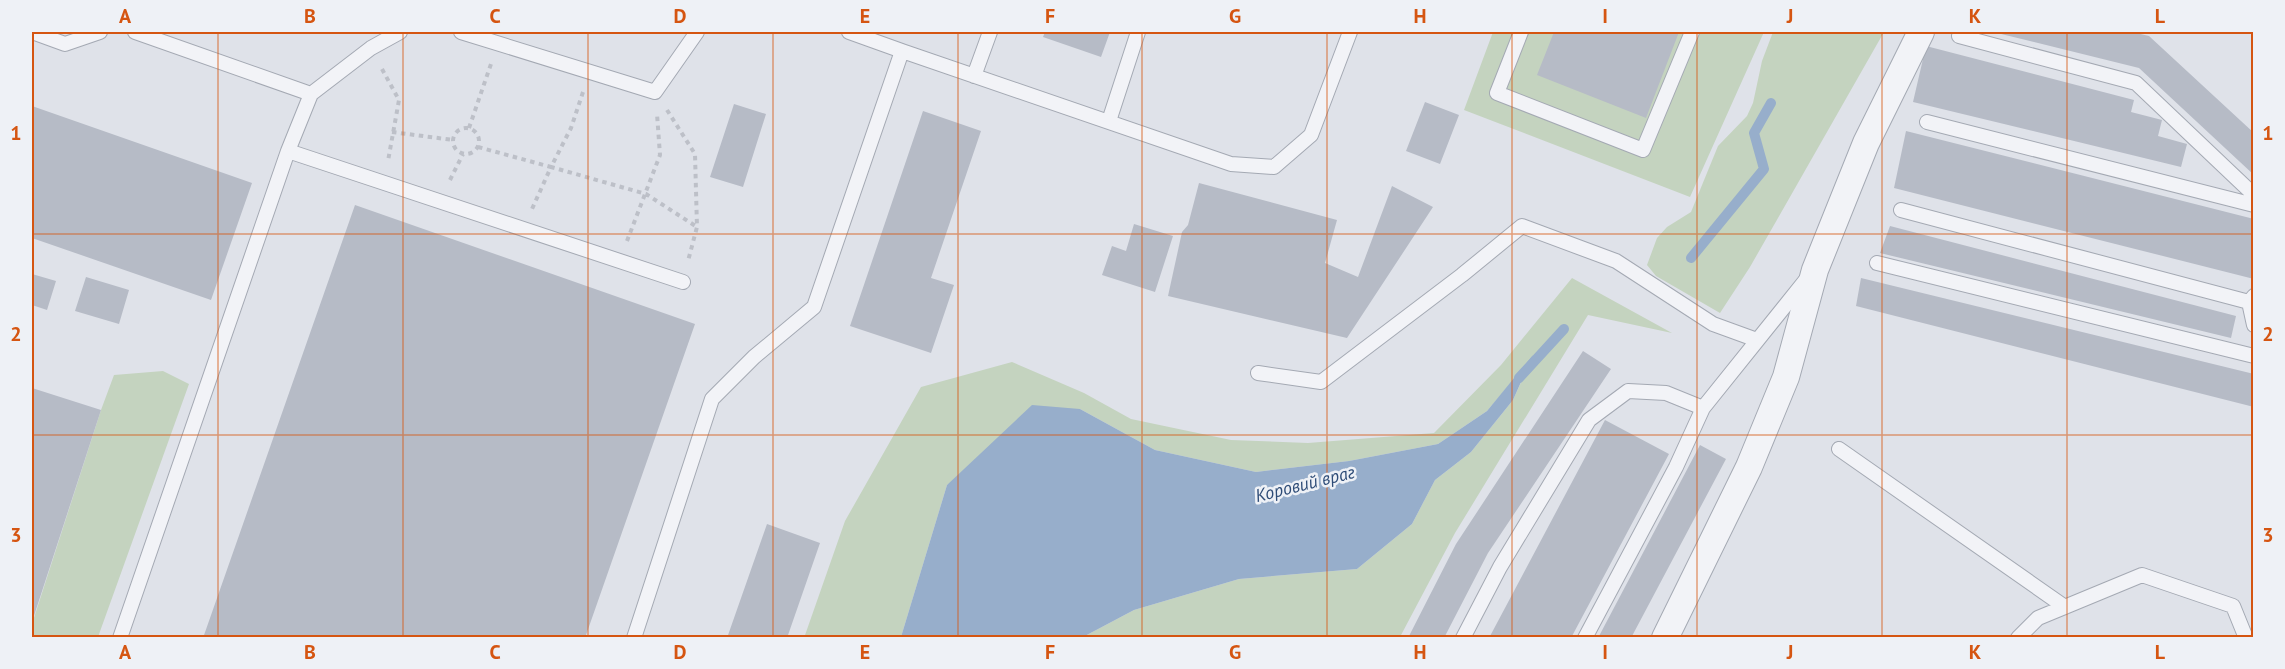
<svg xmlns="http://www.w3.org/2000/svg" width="2285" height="669" font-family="'PT Sans',sans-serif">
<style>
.green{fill:#c4d3bf}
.water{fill:#97aecb}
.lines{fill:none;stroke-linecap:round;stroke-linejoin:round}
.stream{stroke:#97aecb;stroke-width:10}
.building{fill:#b6bbc6}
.lane-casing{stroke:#a4a9b3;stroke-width:16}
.street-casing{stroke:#a4a9b3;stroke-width:28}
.path{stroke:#bdc0c8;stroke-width:4;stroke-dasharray:4.5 4.5;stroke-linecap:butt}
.lane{stroke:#f2f3f7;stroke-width:14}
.street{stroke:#f2f3f7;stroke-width:26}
.grid{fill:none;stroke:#d55511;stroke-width:1.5;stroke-opacity:0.55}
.labels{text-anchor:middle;stroke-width:5;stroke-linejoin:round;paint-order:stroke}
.water-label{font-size:18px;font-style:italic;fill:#2e4c77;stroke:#eef1f6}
.neatline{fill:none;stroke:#d55511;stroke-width:2}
.grid-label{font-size:20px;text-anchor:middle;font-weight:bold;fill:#d55511}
</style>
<rect width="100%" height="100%" fill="#dfe2e9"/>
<path class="green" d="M1493 32H1764L1690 197 1464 110Z
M1773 32H1884L1750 267 1720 313 1656 276 1647 265 1657 238 1667 227 1691 212 1718 146 1747 116 1753 103 1762 61Z
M1572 278 1672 333 1588 315 1455 533 1400 637H1083L1134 610 1239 579 1357 569 1412 524 1435 480 1471 452 1513 400 1532 358 1487 411 1438 444 1349 461 1256 472 1155 450 1080 409 947 485 901 637 804 638 845 521 921 387 1012 362 1084 393 1131 419 1231 440 1308 443 1434 433 1501 365Z
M163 371 189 384 98 637H32V624L101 410 114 375Z"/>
<path class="water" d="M1533 355 1513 400 1471 452 1435 480 1412 524 1357 569 1239 579 1134 610 1083 637H901L947 485 1032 405 1080 409 1155 450 1256 472 1349 461 1438 444 1487 411Z"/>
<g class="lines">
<path class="stream" d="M1691 258 1764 169 1754 133 1771 103
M1519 378 1564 329"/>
</g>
<path class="building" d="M1045 32H1110L1101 57 1043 37Z
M1554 32H1679L1646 118 1537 75Z
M1993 32H2132L2149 36 2254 133V175L2139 68Z
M1926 46 2134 100 2131 112 2162 120 2158 136 2187 144 2181 167 1913 102Z
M1425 102 1459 115 1440 164 1406 151Z
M734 104 766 114 743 187 710 177Z
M32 106 252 183 211 300 32 238Z
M923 111 981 131 931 278 954 285 931 353 850 326Z
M1906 131 2254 219V279L1894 188Z
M1199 183 1337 220 1325 263 1358 277 1392 186 1433 207 1347 338 1168 296 1182 232 1188 225Z
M355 205 695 324 585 638H203Z
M1134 224 1173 236 1155 292 1102 275 1112 246 1126 251Z
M1890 226 2236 316 2231 338 1880 253Z
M32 274 56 281 47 310 32 305Z
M86 277 129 290 119 324 75 311Z
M1861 278 2254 374V407L1856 306Z
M1583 351 1611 369 1488 553 1444 638H1408L1456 544Z
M32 388 101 410 32 622Z
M1605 420 1669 454 1571 638H1489Z
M1700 445 1726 459 1631 638H1598Z
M767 524 820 543 787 638H727Z"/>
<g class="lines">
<defs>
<path id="lane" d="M32 32 65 44 100 32
M135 32 311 94 371 48 400 32
M461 32 655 92 697 32
M1521 32 1497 93 1643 150 1692 32
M1959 36 2136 83 2254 195
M902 51 1231 164 1274 167 1311 135 1350 32
M974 76 990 32
M311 94 288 151 683 282
M1109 121 1138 32
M1927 122 2254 205
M1901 210 2249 302 2254 296
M1877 263 2254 356
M2249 302 2254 325
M1258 373 1321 382 1462 275 1522 226 1616 261 1713 324 1757 340
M1839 449 2065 607
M120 638 288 151
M634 638 712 399 754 357 814 307 902 51 849 32
M1463 638 1500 567 1589 420 1628 391 1666 393 1703 408
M1585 638 1676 467 1703 408 1805 281
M2018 638 2038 618 2142 575 2233 606 2246 638"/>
<path id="street" d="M1665 638 1749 467 1786 377 1815 270 1866 143 1921 32"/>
</defs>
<use href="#lane" class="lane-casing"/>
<use href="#street" class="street-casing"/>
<path class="path" d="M382 69 399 100 388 161
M583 92 571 128 551 167 646 194 697 227
M667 110 695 154 697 227 688 261
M469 128 491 64
M453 141a13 13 0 1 1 26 0a13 13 0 1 1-26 0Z
M392 132 453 140
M478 147 551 167 532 209
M450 180 463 154
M627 241 660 155 657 114"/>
<use href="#lane" class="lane"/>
<use href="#street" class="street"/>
</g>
<path class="grid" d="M218 32V638M403 32V638M588 32V638M773 32V638M958 32V638M1142 32V638M1327 32V638M1512 32V638M1697 32V638M1882 32V638M2067 32V638M32 234H2254M32 435H2254"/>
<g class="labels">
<g class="water-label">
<text transform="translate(1305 484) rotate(-14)" y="6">Коровий враг</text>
</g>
</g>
<rect width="2285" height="669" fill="none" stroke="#eef1f6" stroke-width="66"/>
<rect x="33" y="33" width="2219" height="603" class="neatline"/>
<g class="grid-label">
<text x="125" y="23">A</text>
<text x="310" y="23">B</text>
<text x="495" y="23">C</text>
<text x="680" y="23">D</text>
<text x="865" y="23">E</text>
<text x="1050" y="23">F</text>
<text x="1235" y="23">G</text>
<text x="1420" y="23">H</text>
<text x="1605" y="23">I</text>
<text x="1790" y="23">J</text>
<text x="1975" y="23">K</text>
<text x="2160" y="23">L</text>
<text x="16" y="140">1</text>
<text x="2268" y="140">1</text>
<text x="16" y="341">2</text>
<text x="2268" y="341">2</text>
<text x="16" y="542">3</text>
<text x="2268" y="542">3</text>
<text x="125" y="659">A</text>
<text x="310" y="659">B</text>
<text x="495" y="659">C</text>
<text x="680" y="659">D</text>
<text x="865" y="659">E</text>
<text x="1050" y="659">F</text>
<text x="1235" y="659">G</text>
<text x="1420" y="659">H</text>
<text x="1605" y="659">I</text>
<text x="1790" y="659">J</text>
<text x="1975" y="659">K</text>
<text x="2160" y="659">L</text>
</g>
</svg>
